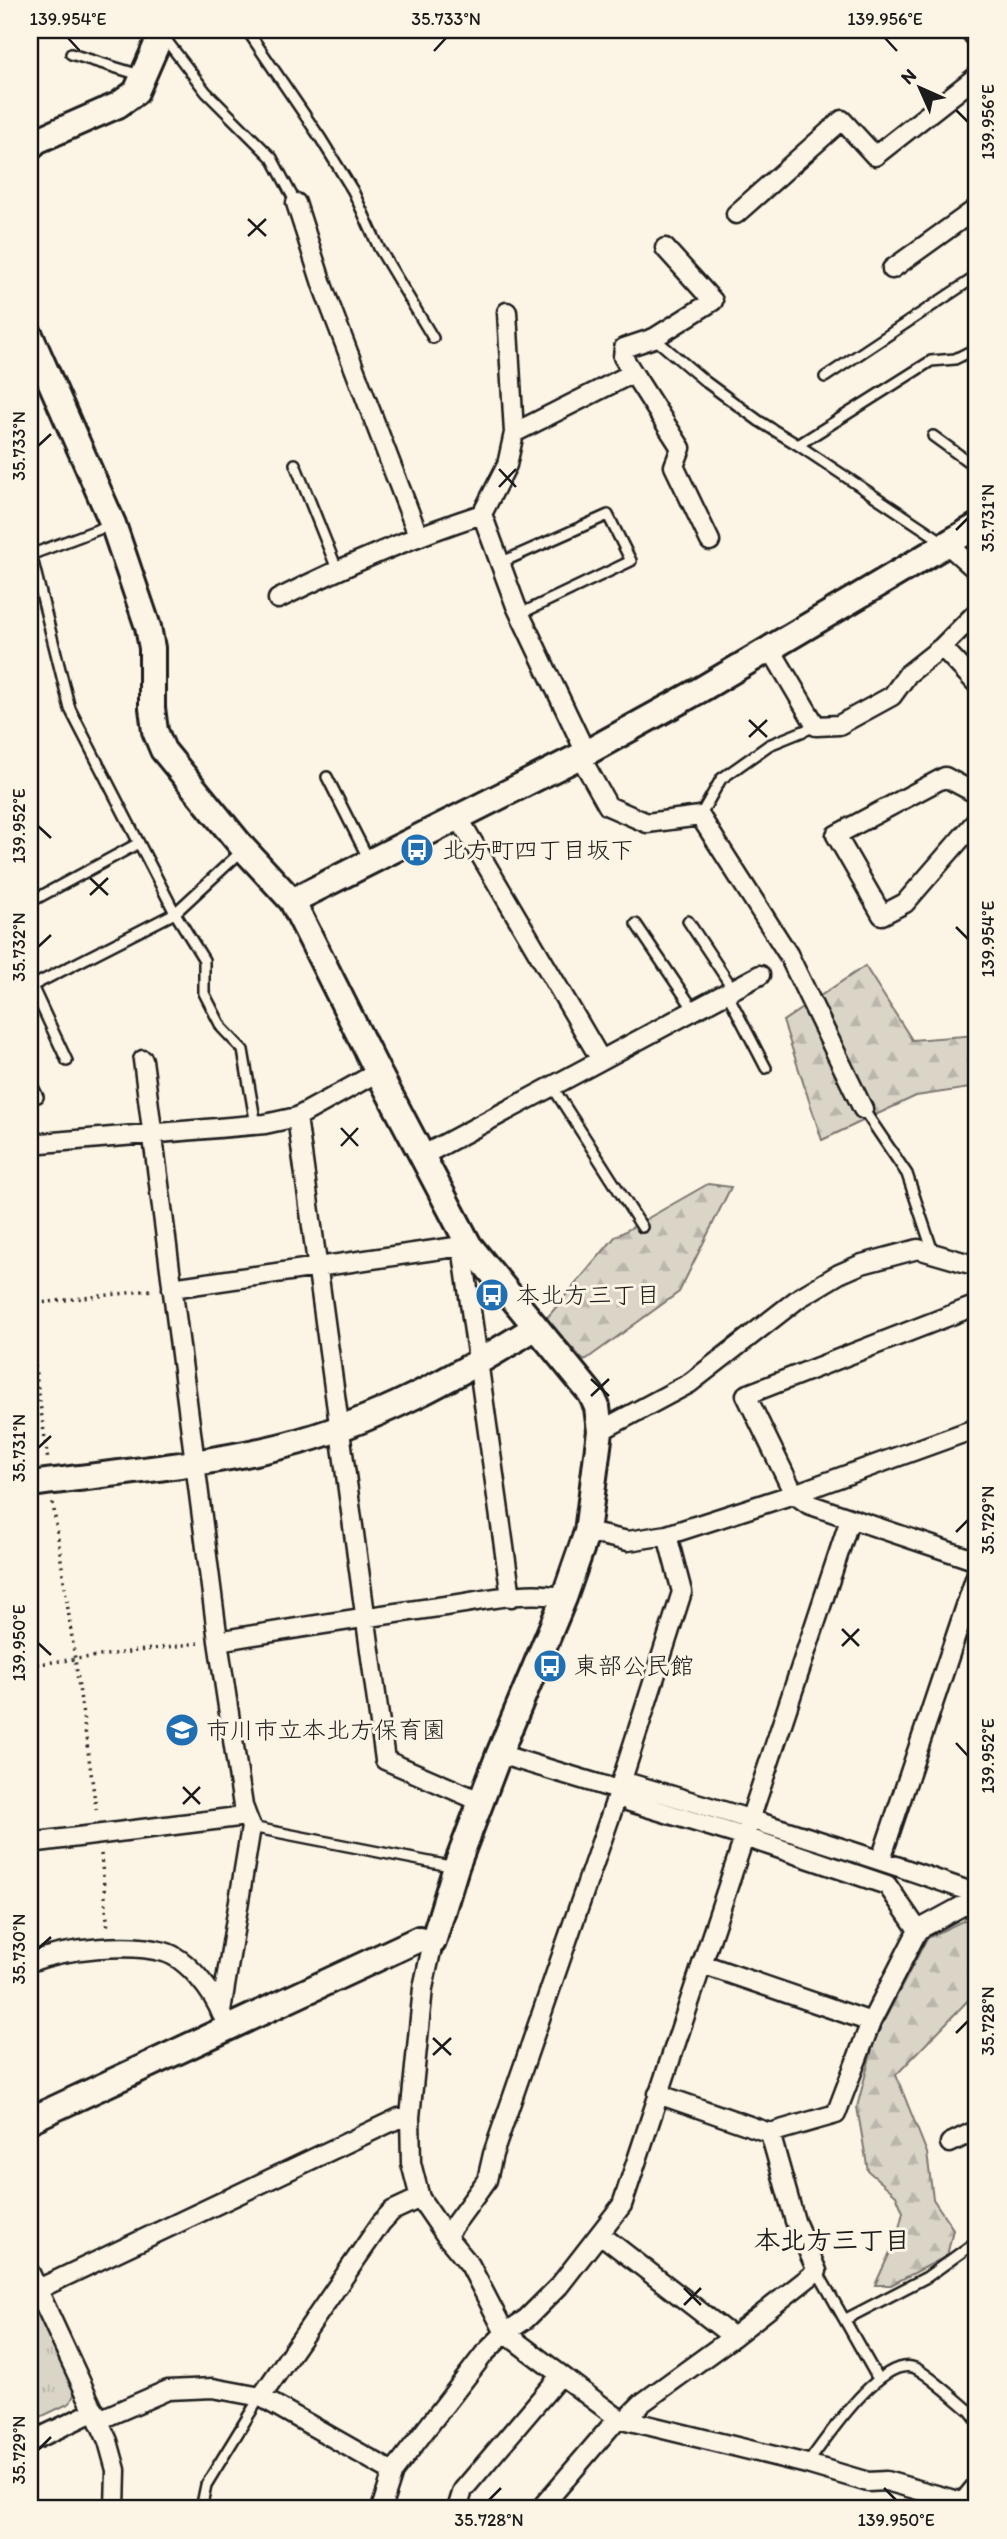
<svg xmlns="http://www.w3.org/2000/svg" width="1007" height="2539" font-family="Itim,'Klee One',sans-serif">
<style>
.forest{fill:url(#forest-firs);stroke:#7c7872;stroke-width:2}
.park{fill:url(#park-tufts);stroke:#7c7872;stroke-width:2}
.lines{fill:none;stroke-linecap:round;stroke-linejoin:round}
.lane-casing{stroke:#1c1c1c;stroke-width:14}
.street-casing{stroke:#1c1c1c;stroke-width:23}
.secondary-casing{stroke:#1c1c1c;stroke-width:30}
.path{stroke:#1c1c1c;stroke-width:3.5;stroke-dasharray:2 5;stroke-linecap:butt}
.lane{stroke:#fcf5e5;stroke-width:9}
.street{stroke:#fcf5e5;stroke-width:18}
.secondary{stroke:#fcf5e5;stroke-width:24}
.ticks{fill:none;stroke:#1c1c1c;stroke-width:2.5}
.labels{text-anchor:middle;stroke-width:6;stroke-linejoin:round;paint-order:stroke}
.poi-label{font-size:24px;fill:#1c1c1c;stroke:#fcf5e5;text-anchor:start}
.neighbourhood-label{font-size:26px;font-weight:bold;fill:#1c1c1c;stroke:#fcf5e5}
.neatline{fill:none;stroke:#1c1c1c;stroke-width:2.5}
.ticks-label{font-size:18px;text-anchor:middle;fill:#1c1c1c}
</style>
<defs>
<pattern id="forest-firs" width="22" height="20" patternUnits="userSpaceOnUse" patternTransform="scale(1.75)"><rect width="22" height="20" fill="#dbd5c8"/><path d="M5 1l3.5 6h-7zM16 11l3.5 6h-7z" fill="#bbb6ab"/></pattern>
<pattern id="park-tufts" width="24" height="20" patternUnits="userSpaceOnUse" patternTransform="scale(1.75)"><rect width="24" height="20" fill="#dbd5c8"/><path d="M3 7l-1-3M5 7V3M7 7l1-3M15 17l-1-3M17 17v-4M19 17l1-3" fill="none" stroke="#bbb6ab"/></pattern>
</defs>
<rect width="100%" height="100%" fill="#fcf5e5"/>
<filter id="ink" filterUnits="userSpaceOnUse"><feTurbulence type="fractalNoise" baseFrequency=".0143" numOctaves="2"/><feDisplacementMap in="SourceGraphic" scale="14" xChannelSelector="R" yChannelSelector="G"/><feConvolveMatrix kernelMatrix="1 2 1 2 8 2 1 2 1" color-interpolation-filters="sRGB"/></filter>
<g filter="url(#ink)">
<path class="forest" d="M865 966 912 1040 977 1035V1087L916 1096 822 1140 783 1021Z
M708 1184 731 1187 679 1292 584 1361 546 1319 615 1237Z
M977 1914V1991L896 2075 927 2153 933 2199 953 2229 947 2256 891 2285H875L897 2237 903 2212 896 2195 868 2171 857 2107 875 2038 927 1938Z"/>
<path class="park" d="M30 2305 38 2308 76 2391 70 2403 30 2422Z"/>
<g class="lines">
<defs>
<path id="lane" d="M247 30 321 139 353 191 379 248 433 338
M163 36 206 92 272 158 296 203
M71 54 140 75
M654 338 706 382 759 421 798 445 945 543
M825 377 977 276
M933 436 977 468
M798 445 931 361 955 359 977 348
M295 464 337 569
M30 550 70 709 175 913 204 960V993L222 1028 243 1050 256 1125
M30 555 110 525
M500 563 608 515 631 561 520 614
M327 777 369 860
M700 816 721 779 769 745 816 726
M30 902 139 843
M688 921 733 989
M636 924 694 1010
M32 986 67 1061
M30 987 175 913 244 849
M727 993 766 1068
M30 1081 38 1097
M552 1086 642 1227
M863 1109 907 1174 933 1252
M251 1827 455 1867
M817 2271 878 2379
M846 2319 927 2277 977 2241
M807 2464C824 2442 881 2354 915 2368 927 2373 958 2401 970 2411L977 2420
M958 2501 977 2478
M201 2509 206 2485 260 2397"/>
<path id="street" d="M969 30 977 39
M296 203 323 287 418 535
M736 214 842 120 875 156 977 76
M892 269 977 208
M507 312 514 433 507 465 482 514 516 606 586 753
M633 373 681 448 674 466 710 541
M514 433 633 373 623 357 624 348 654 338 713 301 665 248
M947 544 977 571
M278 599C344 566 411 537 482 514
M942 647 977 684
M770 648 816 726 839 725 892 696 908 674 942 647 977 612
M580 756 608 806 647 823 700 816 788 954 863 1109
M977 794 945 777 836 835 882 915 905 903 977 820
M458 817 601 1060
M143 1060 218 1641 243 1806 251 1827 221 2011
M297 1117 385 1760 482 1802
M30 1144 265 1124 297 1117 378 1072
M422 1156 760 975
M462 1246 511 1597
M172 1288 469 1245
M977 1305 746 1395 794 1494 808 1504 977 1561
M600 1431 690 1383 799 1298 839 1274 862 1264 918 1249 977 1266
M587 1532 628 1541 667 1535 794 1494 977 1428
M218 1641C296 1628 373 1616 452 1605 487 1600 528 1589 564 1598
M499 1754 618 1790 632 1784C748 1818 864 1853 977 1894
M618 1790 630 1802 745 1837 887 1885 918 1930
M30 1843 246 1816
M881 1859 977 1573
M433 1942 423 1988 410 2117 411 2163 420 2198 446 2236 470 2265 505 2333 618 2418 807 2464 868 2482 886 2481 958 2501 967 2509
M30 1962C65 1949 128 1942 164 1952 187 1958 214 1993 222 2015
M702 1964 871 2022
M770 2133 836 2114 871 2022 918 1930 977 1898
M950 2143 977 2130
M600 2234 733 2337
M446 2236 487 2180 493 2154 612 1811 682 1592 667 1535
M30 2273 108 2441 116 2470 115 2509
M30 2293 399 2118 410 2117
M261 2397 381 2223 392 2211 420 2198
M626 2419 642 2403 733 2337 817 2271 795 2221 770 2133 658 2094
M99 2420 168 2390 213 2388 261 2397 393 2472
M30 2442 95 2411
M381 2509 393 2472 484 2354 505 2333 526 2319 559 2286 622 2205 850 1519
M457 2509 463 2490 560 2376
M540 2509 618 2418"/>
<path id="secondary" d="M30 148 36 141 118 105 136 92 163 30
M30 335 113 524 148 627 152 648V708L155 731 163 750 244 849 292 901 378 1072 469 1245 591 1394 597 1407 600 1431 587 1532 564 1598 499 1754 456 1867 433 1942 419 1939 30 2120
M292 901 586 753 700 690 977 526
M30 1484C113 1473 200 1466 282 1446 374 1423 456 1377 536 1327"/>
</defs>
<use href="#lane" class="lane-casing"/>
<use href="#street" class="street-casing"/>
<use href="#secondary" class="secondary-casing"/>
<path class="path" d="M30 1304 153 1290
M30 1331 48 1461
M53 1503 97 1815
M30 1665 198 1643
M101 1854 108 1930"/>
<use href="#lane" class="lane"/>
<use href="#street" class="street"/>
<use href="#secondary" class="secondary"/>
</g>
</g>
<path class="ticks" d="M68 38 80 51M885 38 897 51M434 51 446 38M956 110 968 122M248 219 266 236M248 236 266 219M38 446 51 434M499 469 516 487M499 487 516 469M956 530 968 518M749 720 767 737M749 737 767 720M38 826 51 838M90 878 108 895M90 895 108 878M956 927 968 939M38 947 51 935M341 1128 358 1146M341 1146 358 1128M591 1379 609 1396M591 1396 609 1379M38 1448 51 1436M956 1532 968 1520M842 1629 859 1646M38 1643 51 1655M842 1646 859 1629M956 1743 968 1756M183 1787 200 1804M183 1804 200 1787M38 1949 51 1937M956 2033 968 2021M433 2038 451 2055M433 2055 451 2038M684 2288 701 2305M684 2305 701 2288M38 2450 51 2437M884 2488 896 2500M489 2500 501 2488"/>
<defs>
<symbol id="bus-disc" viewBox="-11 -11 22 22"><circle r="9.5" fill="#1f6fb2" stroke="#fcf5e5"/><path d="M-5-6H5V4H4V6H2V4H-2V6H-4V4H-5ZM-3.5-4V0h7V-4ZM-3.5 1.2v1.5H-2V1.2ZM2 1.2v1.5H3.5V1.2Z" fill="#fff"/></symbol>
<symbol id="school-disc" viewBox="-11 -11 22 22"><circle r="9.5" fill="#1f6fb2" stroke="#fcf5e5"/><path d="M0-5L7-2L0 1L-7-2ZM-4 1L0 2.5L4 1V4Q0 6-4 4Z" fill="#fff"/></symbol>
</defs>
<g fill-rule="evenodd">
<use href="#bus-disc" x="398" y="831" width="38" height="38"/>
<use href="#bus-disc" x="473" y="1276" width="38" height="38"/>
<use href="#bus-disc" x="531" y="1647" width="38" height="38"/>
<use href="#school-disc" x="163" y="1711" width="38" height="38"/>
</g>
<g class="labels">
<g class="poi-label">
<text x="442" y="858">北方町四丁目坂下</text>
<text x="516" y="1303">本北方三丁目</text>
<text x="574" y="1674">東部公民館</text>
<text x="206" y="1738">市川市立本北方保育園</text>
</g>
<g class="neighbourhood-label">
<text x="832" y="2249">本北方三丁目</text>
</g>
</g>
<rect width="1007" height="2539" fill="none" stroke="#fcf5e5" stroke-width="77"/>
<g transform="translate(920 88) rotate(315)" stroke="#fcf5e5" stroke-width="5" paint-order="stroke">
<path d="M0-5L12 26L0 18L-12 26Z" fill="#1c1c1c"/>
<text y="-10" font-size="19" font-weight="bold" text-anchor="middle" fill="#1c1c1c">N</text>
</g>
<rect x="38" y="38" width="930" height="2462" class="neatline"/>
<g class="ticks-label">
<text x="68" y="25">139.954°E</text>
<text x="446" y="25">35.733°N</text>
<text x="885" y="25">139.956°E</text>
<text transform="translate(988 122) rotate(-90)" y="6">139.956°E</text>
<text transform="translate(19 446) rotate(-90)" y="6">35.733°N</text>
<text transform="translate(988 518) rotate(-90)" y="6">35.731°N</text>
<text transform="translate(19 826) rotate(-90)" y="6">139.952°E</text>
<text transform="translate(988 939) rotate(-90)" y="6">139.954°E</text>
<text transform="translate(19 947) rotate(-90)" y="6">35.732°N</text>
<text transform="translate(19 1448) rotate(-90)" y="6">35.731°N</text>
<text transform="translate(988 1520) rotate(-90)" y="6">35.729°N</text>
<text transform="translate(19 1643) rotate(-90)" y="6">139.950°E</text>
<text transform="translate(988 1756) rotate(-90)" y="6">139.952°E</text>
<text transform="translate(19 1949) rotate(-90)" y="6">35.730°N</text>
<text transform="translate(988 2021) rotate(-90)" y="6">35.728°N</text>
<text transform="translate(19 2450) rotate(-90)" y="6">35.729°N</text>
<text x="489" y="2526">35.728°N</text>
<text x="896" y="2526">139.950°E</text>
</g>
</svg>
